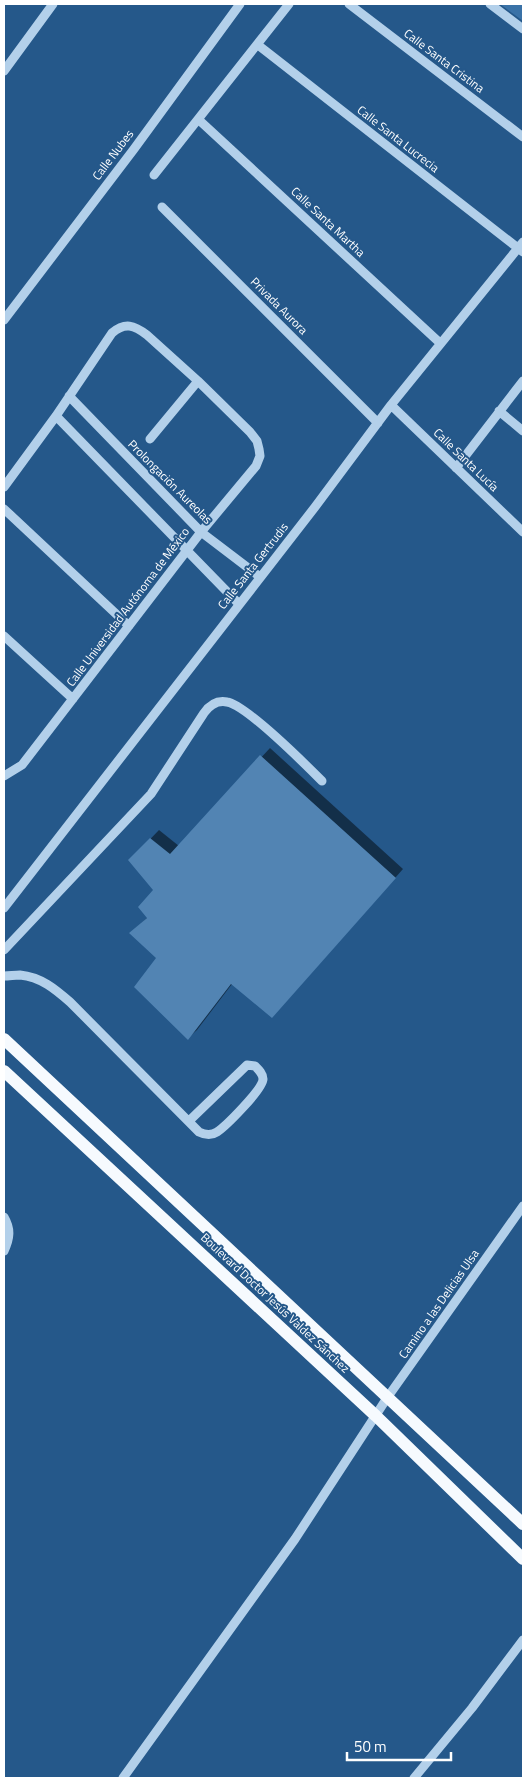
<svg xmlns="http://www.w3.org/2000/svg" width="527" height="1782" font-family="'Titillium Web',sans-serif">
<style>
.green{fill:#3a72a7}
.shadow{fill:#0007}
.building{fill:#5284b3}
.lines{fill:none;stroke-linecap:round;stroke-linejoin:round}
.minor{stroke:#b3d0ea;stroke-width:9}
.major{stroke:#f6fafe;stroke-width:12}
.labels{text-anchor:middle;stroke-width:4;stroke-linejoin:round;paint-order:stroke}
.street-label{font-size:12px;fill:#fff;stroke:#25588a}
</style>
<rect width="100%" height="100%" fill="#25588a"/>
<path class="green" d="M500 4H523V21Z"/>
<path class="shadow" d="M270 748 403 869 280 1008 232 984 197 1030 188 1038 158 958 131 933 148 917 155 890 130 860 159 830 179 846Z"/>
<path class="building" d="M260 755 396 878 272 1018 231 984 188 1040 134 987 156 958 129 933 147 918 138 907 153 890 128 860 150 838 170 854Z"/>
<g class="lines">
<path class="minor" d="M349 4 523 137
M490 4 523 29
M258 45 523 252
M4 71 53 4
M199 120 440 343
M154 175 289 4
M162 207 378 423
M4 320 134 149 240 4
M69 396 201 532 260 577
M391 405 523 532
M499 411 523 431
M56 416 239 604
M150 439 198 381
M456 468 523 381
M4 487 56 416 112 333C125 322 134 325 147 335L198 381 250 432 257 441 259 449 260 456 256 466 201 532 22 765 4 776
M4 509 129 626
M4 636 73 699
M4 908 315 507 391 405 523 242
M4 950 151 794 204 713C209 706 217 700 227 702 246 705 305 764 322 781
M4 976C9 976 15 975 20 975 41 977 55 989 70 1002L199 1132C205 1135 211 1136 217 1132 226 1126 263 1089 263 1079 263 1074 259 1070 255 1066L247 1065 189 1121
M4 1217C11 1229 10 1238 4 1251
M123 1778 295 1539 387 1398 523 1206
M414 1778 472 1708 523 1640"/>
<path class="major" d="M4 1039 523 1524
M4 1071 376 1416 523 1559"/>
</g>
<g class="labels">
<g class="street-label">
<text transform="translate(444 61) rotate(37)" y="4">Calle Santa Cristina</text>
<text transform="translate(398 139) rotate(38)" y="4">Calle Santa Lucrecia</text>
<text transform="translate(113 155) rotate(-53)" y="4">Calle Nubes</text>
<text transform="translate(328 222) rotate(43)" y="4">Calle Santa Martha</text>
<text transform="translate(279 306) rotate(45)" y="4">Privada Aurora</text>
<text transform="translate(466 460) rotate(44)" y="4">Calle Santa Lucía</text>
<text transform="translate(170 482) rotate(45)" y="4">Prolongación Aureolas</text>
<text transform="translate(253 566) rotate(-52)" y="4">Calle Santa Gertrudis</text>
<text transform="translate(128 607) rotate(-53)" y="4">Calle Universidad Autónoma de México</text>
<text transform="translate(275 1303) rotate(43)" y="4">Boulevard Doctor Jesús Valdez Sánchez</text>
<text transform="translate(439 1304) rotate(-55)" y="4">Camino a las Delicias Ulsa</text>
</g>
</g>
<rect width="527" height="1782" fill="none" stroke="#ffffff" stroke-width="10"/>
<path d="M347 1752v8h104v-8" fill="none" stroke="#ffffff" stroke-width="2.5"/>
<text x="354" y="1752" font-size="15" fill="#ffffff" stroke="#25588a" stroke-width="4" paint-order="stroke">50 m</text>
</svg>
